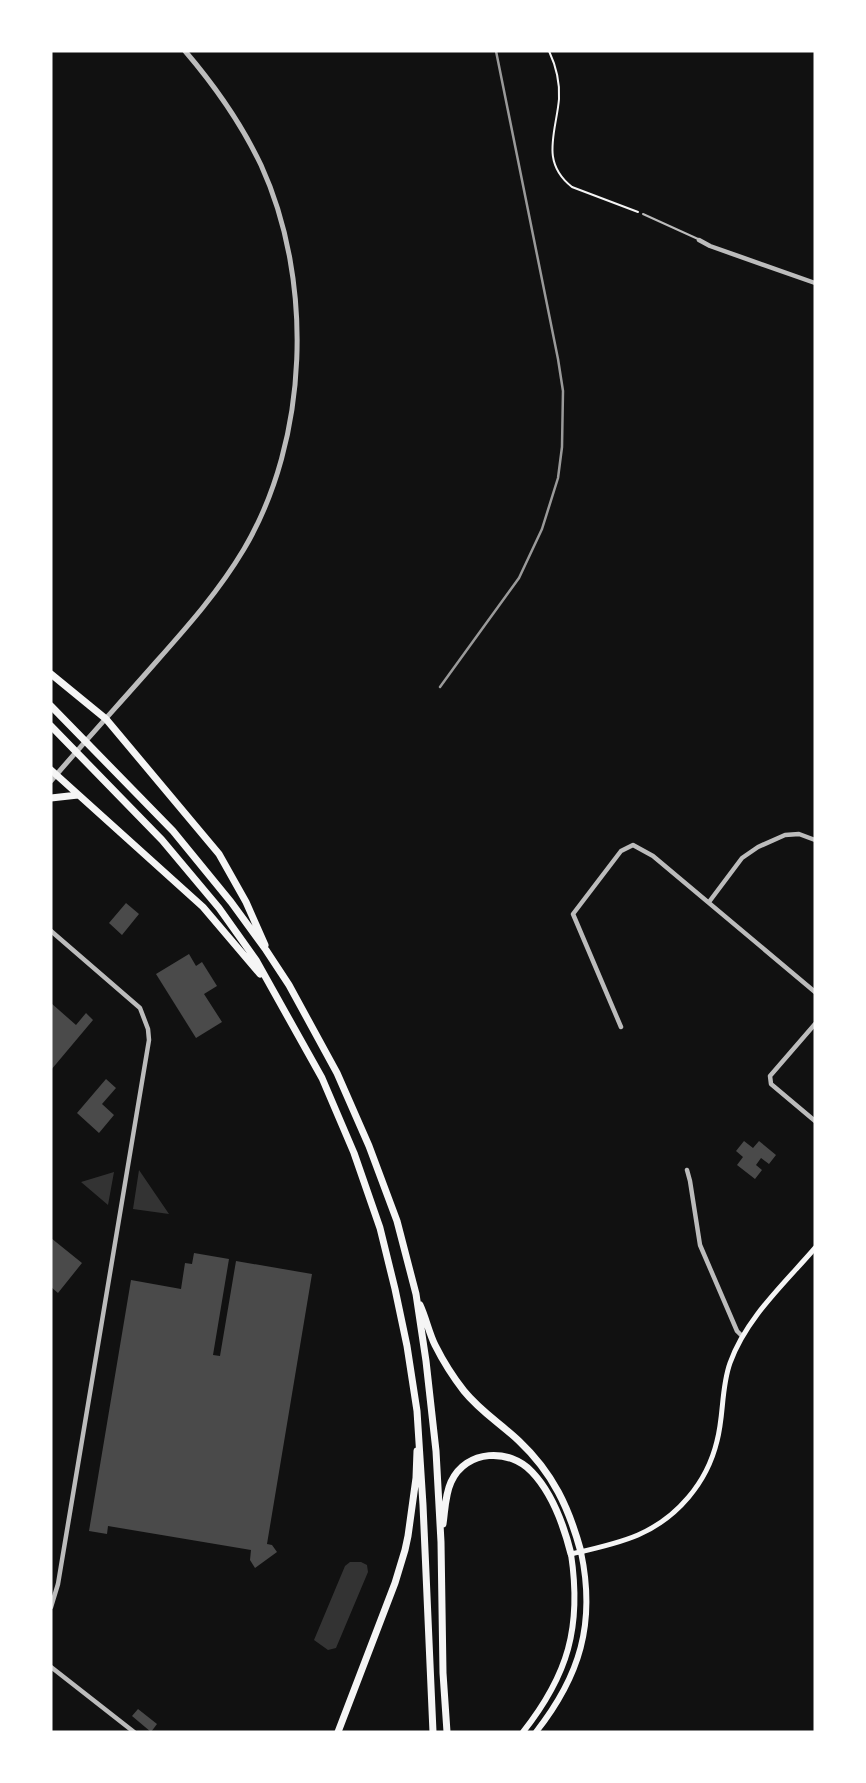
<svg xmlns="http://www.w3.org/2000/svg" width="866" height="1783" font-family="'Exo 2',sans-serif">
<style>
.water{fill:#333}
.building{fill:#4a4a4a}
.lines{fill:none;stroke-linecap:round;stroke-linejoin:round}
.path{stroke:#f5f5f5;stroke-width:2}
.service{stroke:#bcbcbc;stroke-width:2}
.minor{stroke:#bcbcbc;stroke-width:4.5}
.tertiary{stroke:#bcbcbc;stroke-width:5}
.secondary{stroke:#f5f5f5;stroke-width:5}
.primary{stroke:#f5f5f5;stroke-width:6}
.trunk{stroke:#f5f5f5;stroke-width:7}
.rail{stroke:#9a9a9a;stroke-width:2.5}
</style>
<rect width="100%" height="100%" fill="#111"/>
<path class="water" d="M139 1170 169 1214 133 1209Z
M114 1172 108 1205 81 1182Z
M350 1562H361L367 1565 368 1572 336 1648 328 1650 314 1640 345 1566Z"/>
<path class="building" d="M126 903 139 914 122 935 109 923Z
M189 954 196 966 202 962 217 986 204 994 222 1022 196 1038 156 974Z
M51 1003 76 1025 86 1013 93 1020 51 1070Z
M106 1079 116 1088 102 1104 114 1115 99 1133 77 1113Z
M744 1141 753 1148 759 1141 776 1155 769 1164 761 1158 756 1165 762 1170 755 1179 737 1165 743 1157 736 1151Z
M51 1238 82 1263 58 1293 51 1287Z
M194 1253 229 1259 213 1355 220 1356 236 1261 312 1274 267 1544 272 1545 277 1552 255 1568 250 1560 251 1550 108 1526 107 1534 89 1531 131 1280 181 1289 185 1263 192 1264Z
M138 1709 157 1724 151 1732 132 1716Z"/>
<g class="lines">
<path class="path" d="M549 51C556 66 560 82 559 99 556 133 540 162 572 187L638 212"/>
<path class="service" d="M643 214 698 239"/>
<path class="minor" d="M699 240 710 246 815 283
M709 902 742 858 758 847 785 835 799 834 815 840
M51 931 140 1008 148 1029 149 1040 58 1584 51 1607
M815 1024 770 1076 771 1084 815 1121
M621 1027 573 914 621 851 633 845 653 856 815 992
M687 1170 690 1181 700 1245 737 1331 742 1336
M51 1667 134 1732"/>
<path class="tertiary" d="M51 781C85 741 121 702 156 662 188 626 219 591 244 549 309 439 314 281 261 165 241 123 215 86 185 51"/>
<path class="secondary" d="M571 1554C593 1549 617 1544 638 1535 677 1518 707 1483 717 1441 724 1415 721 1388 730 1363 746 1318 785 1283 815 1248"/>
<path class="primary" d="M523 1732C568 1675 582 1627 571 1554
M536 1732C580 1676 596 1623 581 1552"/>
<path class="trunk" d="M51 674 106 719 219 854 246 902 265 945
M51 706 173 831 231 902 266 950 289 985 337 1073 369 1146 397 1221 416 1294 426 1361 436 1451 441 1542 443 1673 447 1732
M51 726 162 840 219 908 256 960 322 1078 354 1153 380 1228 395 1289 407 1346 417 1411 423 1505 433 1732
M51 770 203 907 260 974
M51 798 78 795
M420 1305C426 1318 429 1333 435 1345 443 1361 453 1377 464 1391 481 1412 500 1423 519 1441 553 1473 569 1508 581 1552
M443 1524C445 1511 445 1495 451 1482 466 1449 510 1448 532 1472 553 1494 564 1526 571 1554
M338 1732 395 1583 405 1550 408 1536 416 1478 417 1451"/>
<path class="rail" d="M440 687 519 578 542 529 558 478 562 447 563 391 558 359 496 51"/>
</g>
<rect width="866" height="1783" fill="none" stroke="#ffffff" stroke-width="105"/>
</svg>
